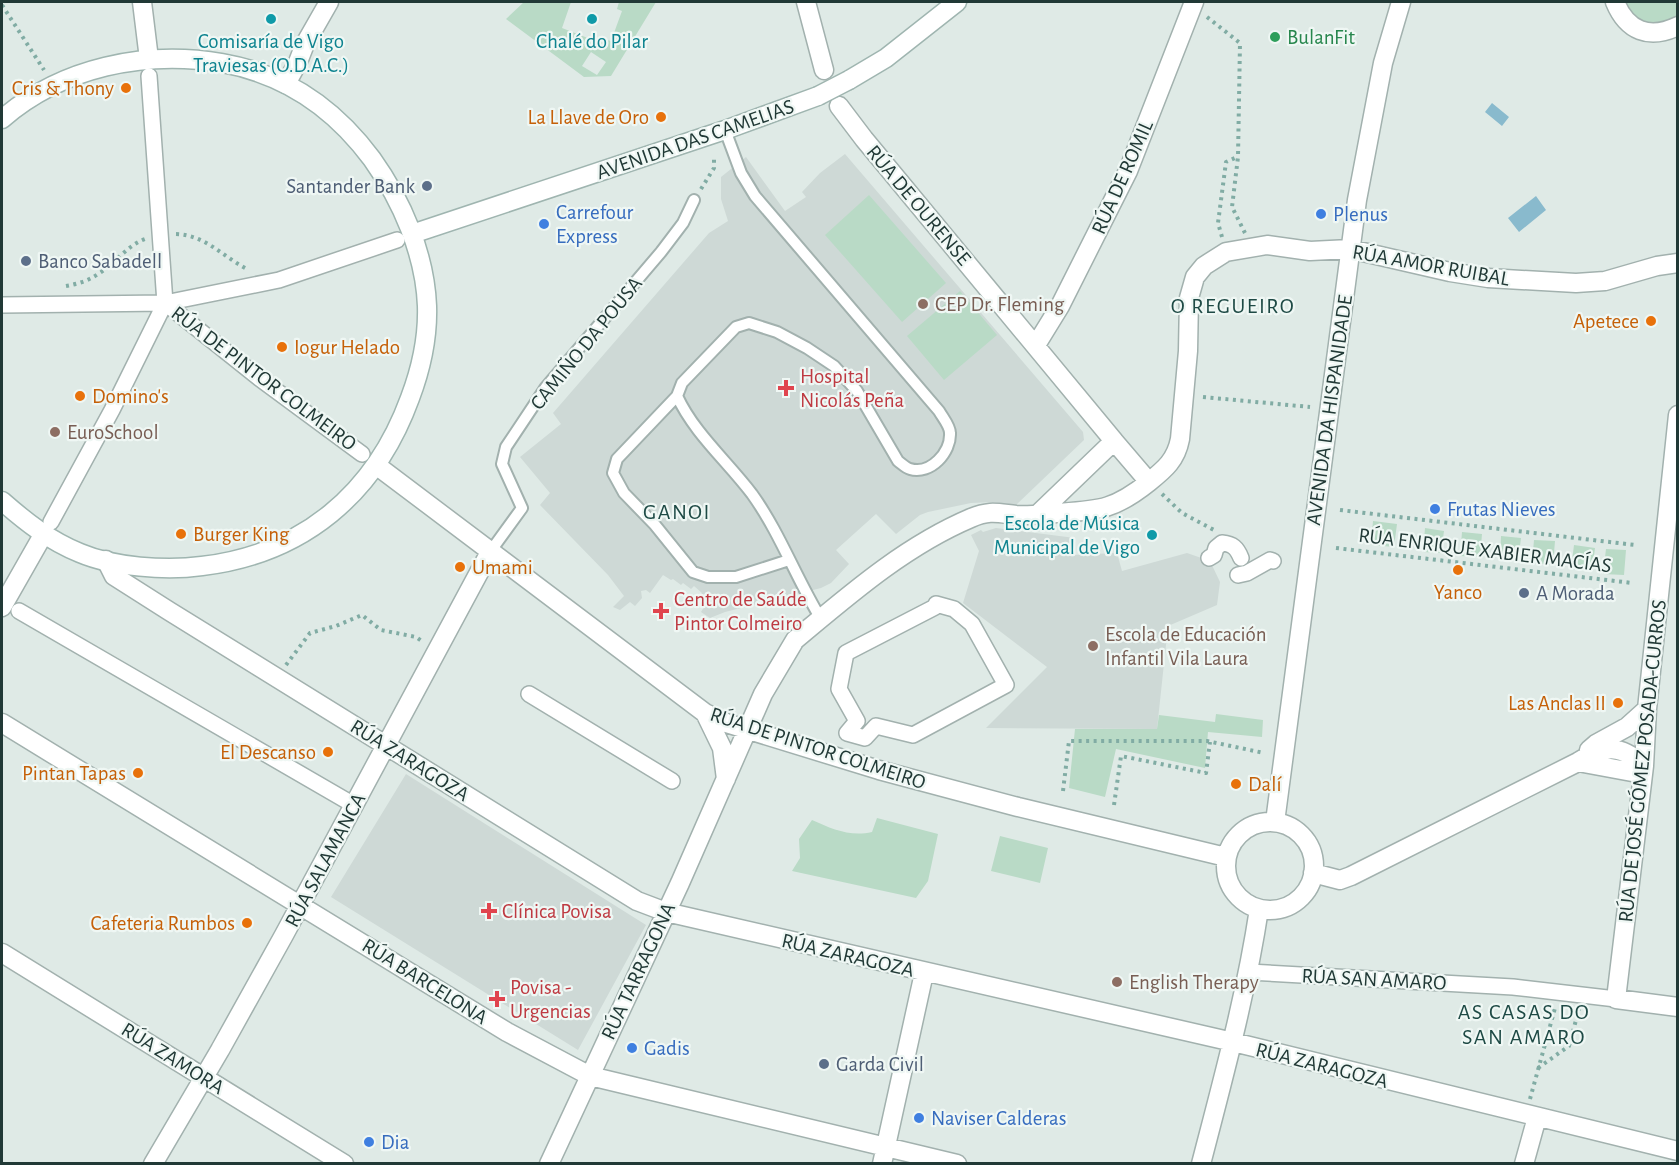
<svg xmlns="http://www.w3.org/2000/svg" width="1679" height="1165" font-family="'Alegreya Sans',sans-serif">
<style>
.built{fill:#ced9d6}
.green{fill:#b9dac6;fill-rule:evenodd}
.water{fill:#89bacd}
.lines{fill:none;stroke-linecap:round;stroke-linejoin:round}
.service-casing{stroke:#a2b1ae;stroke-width:14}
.pedestrian-casing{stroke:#a2b1ae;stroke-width:18}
.minor-casing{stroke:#a2b1ae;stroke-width:21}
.secondary-casing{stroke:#9fb5b0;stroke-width:21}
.path{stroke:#81aca4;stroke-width:4;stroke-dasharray:3 4.5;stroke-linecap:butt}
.service{stroke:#fff;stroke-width:10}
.pedestrian{stroke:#fff;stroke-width:15}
.minor{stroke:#fff;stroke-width:18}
.secondary{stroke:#fff;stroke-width:18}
.secondary-bridge-casing{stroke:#9fb5b0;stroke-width:21;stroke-linecap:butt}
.secondary-bridge{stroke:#fff;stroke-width:18}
.culture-dot{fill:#0f9aa8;stroke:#eff7f4;stroke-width:2}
.leisure-dot{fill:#2e9e5b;stroke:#eff7f4;stroke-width:2}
.food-dot{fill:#e8710a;stroke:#eff7f4;stroke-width:2}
.service-dot{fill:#5c6f8a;stroke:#eff7f4;stroke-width:2}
.shop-dot{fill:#3f7fe0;stroke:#eff7f4;stroke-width:2}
.education-dot{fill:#8d6e63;stroke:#eff7f4;stroke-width:2}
.health-dot{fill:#e0444e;stroke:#eff7f4;stroke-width:2}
.labels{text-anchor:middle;stroke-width:4.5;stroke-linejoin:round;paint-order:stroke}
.leisure-label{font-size:21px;fill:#27864d;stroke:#eff7f4;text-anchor:start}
.culture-label{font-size:21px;fill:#0d838f;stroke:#eff7f4}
.food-label{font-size:21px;fill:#c56008;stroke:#eff7f4;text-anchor:end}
.street-label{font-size:21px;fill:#213936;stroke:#eff7f4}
.service-label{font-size:21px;fill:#4e5e75;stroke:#eff7f4;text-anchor:start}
.shop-label{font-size:21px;fill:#366cbe;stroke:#eff7f4;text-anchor:start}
.education-label{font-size:21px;fill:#785e54;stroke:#eff7f4;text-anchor:start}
.health-label{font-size:21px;fill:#be3a42;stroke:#eff7f4;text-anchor:start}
.neighbourhood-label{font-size:22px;letter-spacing:1.5px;fill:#1e4a45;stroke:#eff7f4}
</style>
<rect width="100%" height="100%" fill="#dfeae6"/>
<path class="built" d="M845 154 1083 432 1084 440 1016 505 994 502 971 503 928 512 920 515 896 534 876 514 836 550 849 564 831 583 821 588 725 612 710 618 701 612 704 607 697 601 702 593 694 586 691 589 683 583 681 585 673 579 671 580 663 575 650 593 646 590 641 591 642 598 635 606 630 602 620 610 613 607 624 596 608 575 540 505 550 493 520 457 561 424 553 413 709 233 728 221 721 199V177L746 157 785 211 806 197 802 192 820 173Z
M996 528 1075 538 1072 555 1117 553 1122 571 1187 553 1210 561 1220 582 1217 605 1168 626 1157 729 986 728 1047 667 963 603 979 551 971 535 981 530 983 532Z
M406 774 646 925 578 1050 331 897Z"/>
<path class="green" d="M524 2H571L562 28 593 40 594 39 600 40 601 38 611 41 622 11 617 9 619 2H656L611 76 584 77 506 19ZM591 52 606 62 597 75 582 66Z
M1623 2H1677V17L1671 23 1639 24Z
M869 195 946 283 902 322 825 235Z
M960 291 997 335 944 380 907 336Z
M1373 521 1397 524 1394 547 1371 545Z
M1425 528 1444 531 1441 553 1423 552Z
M1462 532 1482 534 1480 557 1460 556Z
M1501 536 1521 538 1518 562 1500 559Z
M1534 540 1555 541 1553 565 1532 563Z
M1574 545 1595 548 1592 571 1571 569Z
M1606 549 1626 550 1624 575 1603 574Z
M1216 714 1263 720 1262 737 1208 732 1205 768 1116 749 1105 797 1069 788 1075 729H1157L1159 715 1215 722Z
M877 818 938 834 928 881 916 898 792 871 800 858 799 839 812 820C832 829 850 837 872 832Z
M1000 836 1048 848 1040 883 991 871Z"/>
<path class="water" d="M1492 103 1509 117 1502 126 1485 112Z
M1536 196 1546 210 1519 232 1508 218Z"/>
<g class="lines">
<defs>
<path id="service" d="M725 130 741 173 755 196 939 411C943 418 950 426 950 433 951 452 931 475 910 469 906 468 902 464 898 461L857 391 834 366 807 348 777 332 749 323 736 327 682 383 677 396C694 433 727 461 752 494 780 533 796 578 821 619
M677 396 617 459 613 473 624 493 655 525 693 572 708 577H736L789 560
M490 552 522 508 502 464 506 447 546 387 661 252 683 223 694 200"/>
<path id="pedestrian" d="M149 76 165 303
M165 303 259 378 362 454
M2 305 165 303 279 280 397 240
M51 522 112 410 165 303
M1209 558 1214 555 1216 548 1222 543C1233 544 1237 548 1241 558
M1238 575 1247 573 1270 560 1273 561
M936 604 954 609 972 624 1006 685 913 735 876 726 865 738 847 733 857 721 839 689 846 653 935 607Z
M19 611 347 801
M529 694 672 781
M1249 972 1513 987 1616 999"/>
<path id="minor" d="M142 2 149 59
M806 2 824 70
M1615 2C1627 31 1649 40 1678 26
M286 84 298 62 305 44 329 2
M839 106 864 139 1114 441
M1036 345 1060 306 1128 171 1194 2
M1678 415 1647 709 1644 766 1616 999 1678 1007
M376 465 705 713 726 723 879 770 1018 807 1226 857
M1038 514 1114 441 1149 482
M106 560 114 576 169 611 637 901 666 912 1233 1042 1678 1151
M2 607 43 535
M705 713 722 748 726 779
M2 723 507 1032 590 1076 957 1164
M1589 750 1596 744 1627 727 1647 709
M1578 762 1632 772 1644 766
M1275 822 1357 200 1383 63 1401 2
M1226 866a44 44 0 1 1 88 0a44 44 0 1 1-88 0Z
M1313 873 1340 880 1351 876 1578 762C1604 746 1620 743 1644 766
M2 953 344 1164
M153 1164 220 1050 284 935 490 552
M549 1164 680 883 763 694 795 640C850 594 905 546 971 518 990 510 997 513 1016 515 1029 516 1043 514 1057 513 1100 510 1114 510 1149 482 1165 469 1176 460 1180 439L1188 351 1189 298 1195 277 1204 266 1226 252 1267 245 1310 251 1350 249 1450 272 1488 278 1576 283 1605 281 1657 266 1678 263
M882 1164 924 973
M1201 1164C1223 1079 1246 995 1259 909
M1524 1164 1537 1117"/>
<path id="secondary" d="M849 80 886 58 957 2
M2 119C62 67 145 50 222 63 285 74 335 109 372 159 402 201 425 254 427 306 428 338 421 369 410 398 375 494 303 554 202 566 166 571 113 567 80 553 50 541 26 522 2 501
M412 234 725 130 818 96"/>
</defs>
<use href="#service" class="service-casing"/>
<use href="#pedestrian" class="pedestrian-casing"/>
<use href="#minor" class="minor-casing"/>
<use href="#secondary" class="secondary-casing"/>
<path class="path" d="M2 5 44 70
M1207 17 1240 43 1238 157 1232 207 1245 233
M701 189 714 168V158
M176 234C206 235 224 258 249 270
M1222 237 1218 223 1226 162 1237 157
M66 286C77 284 88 281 98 274 115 264 126 246 145 239
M1203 397 1310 407
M1162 494 1182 513 1214 530
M1340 510 1635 545
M1336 548 1632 583
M286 665 310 633 336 626 362 615 381 630 416 637 423 642
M1063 791 1069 741H1207L1264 753
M1114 805 1121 756 1206 773 1210 742
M1538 1068 1569 1046 1579 1009
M1530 1099 1555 1008"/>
<use href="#service" class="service"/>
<use href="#pedestrian" class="pedestrian"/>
<use href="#minor" class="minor"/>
<use href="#secondary" class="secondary"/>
<defs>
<path id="secondary-bridge" d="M818 96 849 80"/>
</defs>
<use href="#secondary-bridge" class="secondary-bridge-casing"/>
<use href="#secondary-bridge" class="secondary-bridge"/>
</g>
<g class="culture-dot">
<circle cx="271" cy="19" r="6"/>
<circle cx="592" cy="19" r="6"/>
<circle cx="1152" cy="535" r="6"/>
</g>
<circle class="leisure-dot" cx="1275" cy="37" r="6"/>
<g class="food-dot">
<circle cx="126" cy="88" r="6"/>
<circle cx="661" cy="117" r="6"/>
<circle cx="1651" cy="321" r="6"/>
<circle cx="282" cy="347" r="6"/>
<circle cx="80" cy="396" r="6"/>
<circle cx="181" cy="534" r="6"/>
<circle cx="460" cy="567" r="6"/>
<circle cx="1458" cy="570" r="6"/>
<circle cx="1618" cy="703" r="6"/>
<circle cx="328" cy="752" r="6"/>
<circle cx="138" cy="773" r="6"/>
<circle cx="1236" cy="784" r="6"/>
<circle cx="247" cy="923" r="6"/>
</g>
<g class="service-dot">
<circle cx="427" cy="186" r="6"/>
<circle cx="26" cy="261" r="6"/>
<circle cx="1524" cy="593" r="6"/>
<circle cx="824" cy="1064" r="6"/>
</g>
<g class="shop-dot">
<circle cx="1321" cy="214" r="6"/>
<circle cx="544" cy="224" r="6"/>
<circle cx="1435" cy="509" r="6"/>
<circle cx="632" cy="1048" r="6"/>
<circle cx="919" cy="1118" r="6"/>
<circle cx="369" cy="1142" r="6"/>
</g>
<g class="education-dot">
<circle cx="923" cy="304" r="6"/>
<circle cx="55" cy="432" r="6"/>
<circle cx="1093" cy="646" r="6"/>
<circle cx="1117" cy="982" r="6"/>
</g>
<g class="health-dot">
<path d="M783 379h6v6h6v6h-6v6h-6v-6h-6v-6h6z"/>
<path d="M658 602h6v6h6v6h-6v6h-6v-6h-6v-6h6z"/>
<path d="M486 902h6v6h6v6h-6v6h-6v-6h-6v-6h6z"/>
<path d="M494 990h6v6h6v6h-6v6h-6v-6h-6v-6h6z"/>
</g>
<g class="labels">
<g class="leisure-label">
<text x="1287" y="44">BulanFit</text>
</g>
<g class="culture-label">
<text x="271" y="48">Comisaría de Vigo<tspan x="271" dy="24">Traviesas (O.D.A.C.)</tspan></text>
<text x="592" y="48">Chalé do Pilar</text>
<text x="1140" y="530" text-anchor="end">Escola de Música<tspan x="1140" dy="24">Municipal de Vigo</tspan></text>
</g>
<g class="food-label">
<text x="114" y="95">Cris &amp; Thony</text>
<text x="649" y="124">La Llave de Oro</text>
<text x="1639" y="328">Apetece</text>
<text x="294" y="354" text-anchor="start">Iogur Helado</text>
<text x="92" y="403" text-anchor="start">Domino's</text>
<text x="193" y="541" text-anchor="start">Burger King</text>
<text x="472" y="574" text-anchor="start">Umami</text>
<text x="1458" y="599" text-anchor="middle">Yanco</text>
<text x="1606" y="710">Las Anclas II</text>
<text x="316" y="759">El Descanso</text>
<text x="126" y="780">Pintan Tapas</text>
<text x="1248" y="791" text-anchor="start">Dalí</text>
<text x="235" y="930">Cafeteria Rumbos</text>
</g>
<g class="street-label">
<text transform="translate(695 139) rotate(-19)" y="7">AVENIDA DAS CAMELIAS</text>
<text transform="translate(1122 177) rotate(-66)" y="7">RÚA DE ROMIL</text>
<text transform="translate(919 205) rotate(50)" y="7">RÚA DE OURENSE</text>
<text transform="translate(1431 265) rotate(10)" y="7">RÚA AMOR RUIBAL</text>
<text transform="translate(586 343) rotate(-51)" y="7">CAMIÑO DA POUSA</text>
<text transform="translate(264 378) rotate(37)" y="7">RÚA DE PINTOR COLMEIRO</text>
<text transform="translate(1329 410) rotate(-82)" y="7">AVENIDA DA HISPANIDADE</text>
<text transform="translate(1485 550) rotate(7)" y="7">RÚA ENRIQUE XABIER MACÍAS</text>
<text transform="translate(818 748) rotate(18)" y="7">RÚA DE PINTOR COLMEIRO</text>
<text transform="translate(410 760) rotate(32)" y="7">RÚA ZARAGOZA</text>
<text transform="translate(1642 761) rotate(-84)" y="7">RÚA DE JOSÉ GÓMEZ POSADA-CURROS</text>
<text transform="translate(325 860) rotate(-62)" y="7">RÚA SALAMANCA</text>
<text transform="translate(848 955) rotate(13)" y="7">RÚA ZARAGOZA</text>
<text transform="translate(638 971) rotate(-65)" y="7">RÚA TARRAGONA</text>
<text transform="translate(1374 979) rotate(3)" y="7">RÚA SAN AMARO</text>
<text transform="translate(425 981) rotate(32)" y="7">RÚA BARCELONA</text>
<text transform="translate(173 1058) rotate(32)" y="7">RÚA ZAMORA</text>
<text transform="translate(1322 1065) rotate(14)" y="7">RÚA ZARAGOZA</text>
</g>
<g class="service-label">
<text x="415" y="193" text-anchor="end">Santander Bank</text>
<text x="38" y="268">Banco Sabadell</text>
<text x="1536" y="600">A Morada</text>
<text x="836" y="1071">Garda Civil</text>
</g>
<g class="shop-label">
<text x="556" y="219">Carrefour<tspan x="556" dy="24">Express</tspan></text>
<text x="1333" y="221">Plenus</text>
<text x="1447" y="516">Frutas Nieves</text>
<text x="644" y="1055">Gadis</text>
<text x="931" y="1125">Naviser Calderas</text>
<text x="381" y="1149">Dia</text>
</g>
<g class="education-label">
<text x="935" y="311">CEP Dr. Fleming</text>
<text x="67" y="439">EuroSchool</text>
<text x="1105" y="641">Escola de Educación<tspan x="1105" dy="24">Infantil Vila Laura</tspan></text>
<text x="1129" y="989">English Therapy</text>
</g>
<g class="health-label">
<text x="800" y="383">Hospital<tspan x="800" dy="24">Nicolás Peña</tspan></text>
<text x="674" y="606">Centro de Saúde<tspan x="674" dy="24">Pintor Colmeiro</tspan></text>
<text x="502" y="918">Clínica Povisa</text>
<text x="510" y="994">Povisa -<tspan x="510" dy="24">Urgencias</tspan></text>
</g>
<g class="neighbourhood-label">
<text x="1233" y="313">O REGUEIRO</text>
<text x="677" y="519">GANOI</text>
<text x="1524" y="1019">AS CASAS DO<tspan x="1524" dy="25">SAN AMARO</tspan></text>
</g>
</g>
<rect width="1679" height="1165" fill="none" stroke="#213936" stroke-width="6"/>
</svg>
